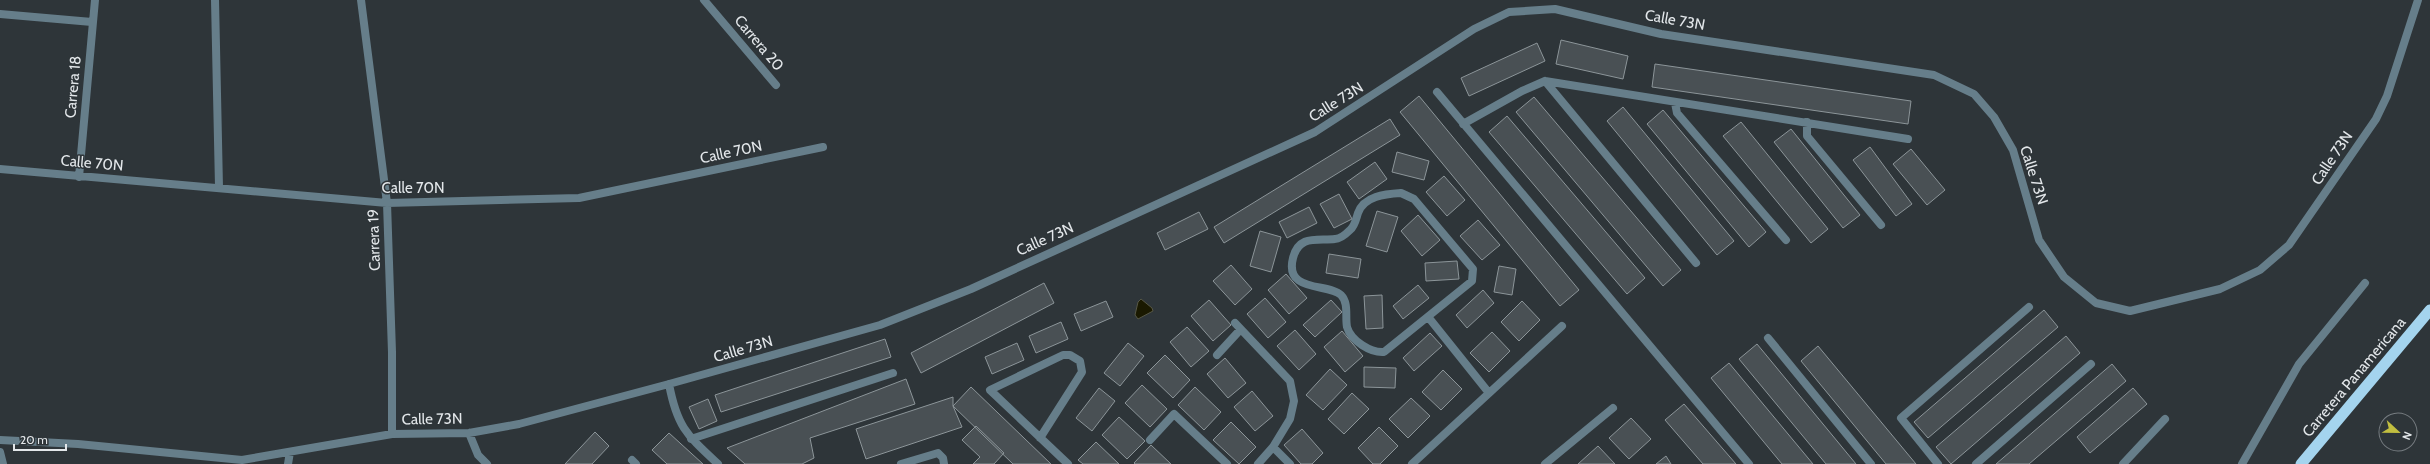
<svg xmlns="http://www.w3.org/2000/svg" width="2430" height="464" font-family="Cabin,sans-serif">
<style>
.water{fill:#1a1900;stroke:#565746}
.building{fill:#495054;stroke:#8c9599}
.lines{fill:none;stroke-linecap:round;stroke-linejoin:round}
.minor{stroke:#667e8a;stroke-width:8}
.trunk{stroke:#a4d4ee;stroke-width:11}
.labels{text-anchor:middle;stroke-width:3;stroke-linejoin:round;paint-order:stroke}
.street-label{font-size:15px;fill:#e3e7ea;stroke:#2e3539}
</style>
<rect width="100%" height="100%" fill="#2e3539"/>
<path class="water" d="M1141 299 1152 308 1153 311 1138 319 1135 315 1138 302Z"/>
<path class="building" d="M1561 40 1628 56 1623 79 1556 64Z
M1537 43 1545 61 1469 96 1461 78Z
M1655 64 1911 101 1908 124 1652 87Z
M1419 96 1579 290 1560 306 1400 112Z
M1534 97 1681 270 1663 286 1516 112Z
M1623 107 1734 241 1717 255 1607 121Z
M1663 110 1766 232 1749 247 1647 124Z
M1507 116 1645 278 1627 294 1489 132Z
M1390 119 1400 135 1224 243 1214 227Z
M1741 122 1828 229 1811 243 1723 136Z
M1791 129 1860 215 1843 228 1774 142Z
M1870 147 1912 204 1896 216 1853 160Z
M1911 149 1945 190 1927 205 1893 164Z
M1397 152 1429 161 1424 180 1392 172Z
M1375 162 1387 179 1359 199 1347 182Z
M1444 176 1465 200 1447 216 1426 192Z
M1339 194 1352 219 1334 228 1320 204Z
M1309 207 1317 223 1287 238 1279 222Z
M1377 211 1398 217 1387 252 1366 246Z
M1199 212 1208 229 1165 250 1157 233Z
M1418 215 1440 240 1422 256 1401 231Z
M1478 220 1500 245 1482 260 1460 236Z
M1260 231 1281 237 1271 272 1250 266Z
M1329 254 1361 259 1358 278 1326 273Z
M1457 261 1459 279 1426 281 1425 263Z
M1231 265 1252 289 1235 305 1213 281Z
M1499 266 1516 269 1512 295 1494 292Z
M1286 274 1307 298 1289 314 1268 290Z
M1044 283 1054 303 921 373 911 353Z
M1418 285 1429 298 1403 319 1393 306Z
M1483 290 1494 303 1467 328 1456 315Z
M1382 295 1383 328 1366 329 1364 296Z
M1265 298 1286 322 1268 338 1247 314Z
M1209 300 1231 325 1213 341 1191 316Z
M1331 300 1342 312 1315 337 1303 325Z
M1106 301 1113 317 1081 331 1074 314Z
M1522 301 1540 320 1519 341 1501 322Z
M2044 310 2058 327 1928 438 1914 422Z
M1061 322 1068 339 1036 353 1029 336Z
M1187 327 1209 351 1191 367 1170 342Z
M1295 330 1316 354 1299 370 1277 346Z
M1342 331 1363 356 1345 372 1324 347Z
M1492 332 1510 351 1489 372 1470 353Z
M1430 333 1442 346 1414 371 1403 358Z
M2066 336 2080 353 1951 464 1936 447Z
M885 339 891 357 721 412 715 395Z
M1017 343 1024 360 992 374 985 357Z
M1128 343 1144 356 1120 386 1104 373Z
M1757 344 1856 464H1826L1739 359Z
M1818 346 1916 464H1886L1801 361Z
M1165 355 1190 380 1173 398 1147 373Z
M1225 358 1246 383 1228 398 1207 374Z
M1729 363 1813 464H1782L1711 378Z
M2112 364 2126 381 2029 464H1996Z
M1364 367 1396 368 1395 388 1364 387Z
M1330 369 1347 385 1323 410 1306 395Z
M1443 370 1462 389 1441 410 1422 392Z
M906 379 915 404 810 438 814 458 802 464H745L727 448Z
M1142 385 1167 409 1150 427 1125 403Z
M971 387 1051 464H1013L953 406Z
M1195 387 1221 412 1204 430 1178 405Z
M1099 388 1115 401 1092 431 1076 418Z
M2133 388 2147 404 2090 453 2077 437Z
M1252 391 1273 416 1255 431 1234 407Z
M1352 393 1369 409 1344 434 1328 419Z
M953 397V406L962 427 866 459 856 429Z
M1411 398 1430 416 1408 438 1389 419Z
M708 399 717 421 699 429 689 407Z
M1684 404 1736 464H1703L1665 420Z
M1119 417 1145 441 1127 459 1102 435Z
M1631 418 1651 439 1629 459 1609 438Z
M1231 422 1256 447 1239 464 1213 440Z
M976 426 1004 453 994 464H973L980 457 962 440Z
M1379 427 1398 446 1380 464H1373L1358 448Z
M1302 429 1323 453 1312 464H1301L1284 445Z
M595 432 609 446 592 464H565Z
M669 433 703 464H667L652 450Z
M1096 442 1119 464H1083L1078 460Z
M1151 445 1171 464H1135L1134 463Z
M1598 446 1615 464H1578Z
M1666 456 1671 464H1656Z"/>
<g class="lines">
<path class="minor" d="M215 0 219 187
M361 0 387 203 392 352V434
M704 0 776 85
M0 14 92 22
M1545 81 1696 263
M1437 92 1749 464
M1675 103 1677 113 1786 240
M1807 122V136L1881 225
M1463 124 1522 91 1545 81 1908 139
M0 169 387 203 579 198 823 147
M79 177 95 0
M1401 193 1414 199 1473 269 1472 281 1384 352C1371 353 1351 341 1347 327 1345 317 1349 303 1341 295 1329 283 1284 293 1293 258 1299 234 1318 241 1335 239 1340 239 1347 233 1350 230 1355 226 1356 219 1358 213 1364 196 1385 194 1401 193Z
M1429 318 1489 393
M1235 323 1290 381 1294 401 1290 419 1273 447 1258 464
M1768 338 1871 464
M1217 355 1240 330
M669 384C677 427 687 435 718 464
M469 433 478 455 487 464
M1040 438 1082 372 1080 361 1070 355H1063L990 390 1068 464
M691 439 893 373
M0 440 78 444 242 460 392 434 469 433 519 424 669 384 880 325 971 289 1315 132 1474 29 1509 12 1555 9 1661 34 1934 75 1974 94 1994 117 2013 150 2039 240 2064 277 2096 303 2130 311 2220 289 2260 270 2289 245 2376 119 2387 96 2418 0
M1150 440 1174 414 1227 464
M1273 447 1290 464
M0 452 3 464
M632 460 636 464
M288 464 290 452
M901 464 938 453 943 458 944 464
M1412 464 1562 326
M1545 464 1613 408
M1938 464 1901 418 2029 307
M1976 464 2091 364
M2123 464 2165 419
M2242 464 2299 364 2365 283"/>
<path class="trunk" d="M2301 464 2430 310"/>
</g>
<g class="labels">
<g class="street-label">
<text transform="translate(1675 20) rotate(10)" y="5">Calle 73N</text>
<text transform="translate(759 43) rotate(50)" y="5">Carrera 20</text>
<text transform="translate(73 87) rotate(-85)" y="5">Carrera 18</text>
<text transform="translate(1336 102) rotate(-32)" y="5">Calle 73N</text>
<text transform="translate(731 152) rotate(-12)" y="5">Calle 70N</text>
<text transform="translate(2332 158) rotate(-56)" y="5">Calle 73N</text>
<text transform="translate(92 163) rotate(5)" y="5">Calle 70N</text>
<text transform="translate(2034 175) rotate(72)" y="5">Calle 73N</text>
<text x="413" y="193">Calle 70N</text>
<text transform="translate(1045 239) rotate(-24)" y="5">Calle 73N</text>
<text transform="translate(374 240) rotate(-92)" y="5">Carrera 19</text>
<text transform="translate(743 349) rotate(-16)" y="5">Calle 73N</text>
<text transform="translate(2354 377) rotate(-50)" y="5">Carretera Panamericana</text>
<text transform="translate(432 419) rotate(-1)" y="5">Calle 73N</text>
</g>
</g>
<g transform="translate(2398 432) rotate(112)"><circle r="19" fill="#2e3539" stroke="#767c80"/>
<path d="M0-3L7 15L0 10L-7 15Z" fill="#c1be40"/>
<text y="-6" font-size="11" font-weight="bold" text-anchor="middle" fill="#e3e7ea">N</text>
</g>
<path d="M14 444v6h52v-6" fill="none" stroke="#e3e7ea" stroke-width="2"/>
<text x="20" y="444" font-size="12" fill="#e3e7ea" stroke="#2e3539" stroke-width="3" paint-order="stroke">20 m</text>
</svg>
